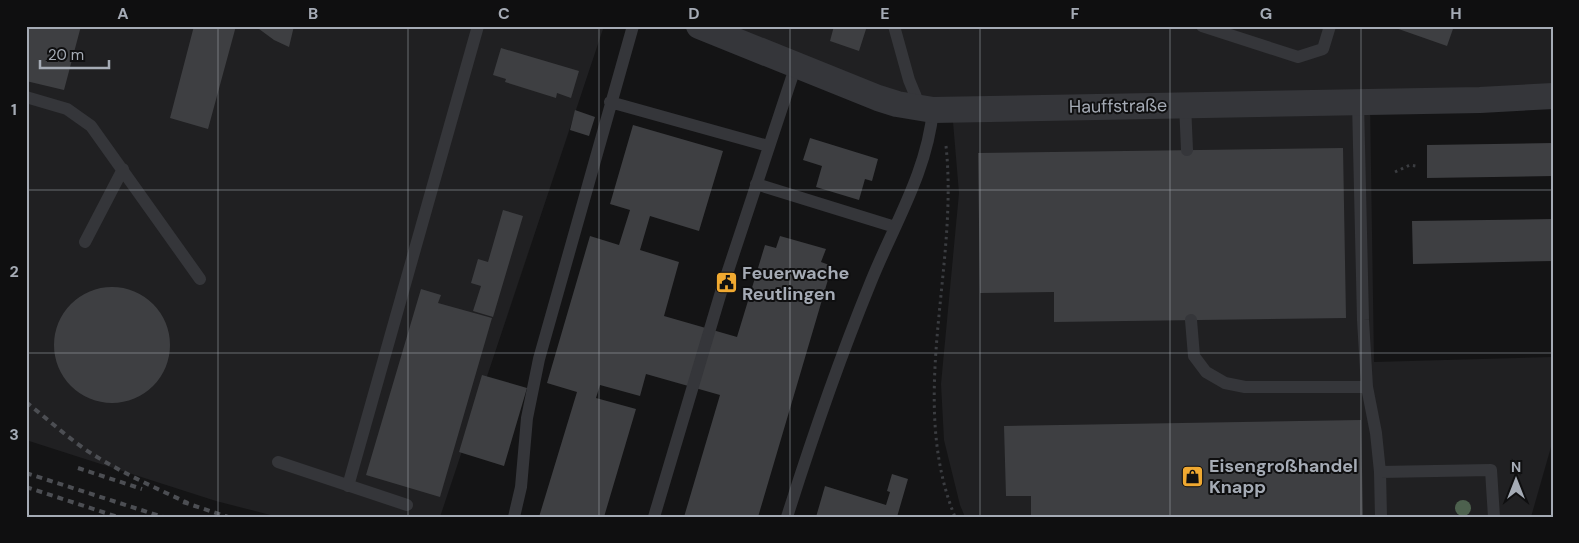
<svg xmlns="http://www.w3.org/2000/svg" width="1579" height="543" font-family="'DM Sans',sans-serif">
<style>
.built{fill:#202022}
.building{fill:#3e3f42}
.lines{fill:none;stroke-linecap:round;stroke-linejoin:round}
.path{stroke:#3b3d41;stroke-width:3;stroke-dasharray:2.5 4;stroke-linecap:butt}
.lane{stroke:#35363a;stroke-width:12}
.street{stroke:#35363a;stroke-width:26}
.rail{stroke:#4c4e53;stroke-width:4;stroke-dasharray:6 5;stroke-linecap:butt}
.tree{fill:#4d614e}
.grid{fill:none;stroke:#a5abb5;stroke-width:1;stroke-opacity:0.55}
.labels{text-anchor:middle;stroke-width:4;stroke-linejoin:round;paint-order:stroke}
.street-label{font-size:18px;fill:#a5abb5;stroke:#0f0f10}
.poi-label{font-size:18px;font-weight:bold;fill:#a5abb5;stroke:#0f0f10;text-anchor:start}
.neatline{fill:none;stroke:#a5abb5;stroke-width:2}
.grid-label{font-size:16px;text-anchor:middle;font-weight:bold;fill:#a5abb5}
</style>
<rect width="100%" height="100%" fill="#141415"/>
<path class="built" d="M26 26H604L440 517H278L216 501 26 440Z
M699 26H1553V96L1370 102 1374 362 1553 357V440L1531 517H965L960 505 944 440 941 384 959 193 952 110Z"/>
<path class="building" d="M26 26H81L64 90 26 81Z
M194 26H236L208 129 170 118Z
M255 26H294L289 47 274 40Z
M834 26H867L859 51 830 41Z
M1390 26H1454L1447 46Z
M501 48 579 71 571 98 557 93 556 98 505 82 506 79 493 75Z
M575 110 595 117 589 136 570 130Z
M633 125 723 151 699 231 650 216 640 250 679 262 664 316 737 337 765 245 776 248 780 236 826 249 821 262 832 266 758 517H684L720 395 646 374 640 396 600 385 596 398 636 409 604 517H539L577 392 547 383 590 236 619 245 630 210 610 204Z
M810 138 878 159 872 181 865 179 859 200 816 187 822 166 803 160Z
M1553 143V176L1427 178V145Z
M1343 148 1346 318 1054 322V292L980 293 978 153Z
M503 210 523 216 493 317 473 311 481 286 471 283 478 259 488 262Z
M1553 219V261L1413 264 1412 221Z
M54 345a58 58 0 1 1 116 0a58 58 0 1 1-116 0Z
M421 289 441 295 438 303 492 318 440 497 366 475Z
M482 375 527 388 504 466 459 452Z
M1361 420 1363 517H1031V496H1006L1004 426Z
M892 474 908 479 897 517H816L825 486 886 505 890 492 887 491Z"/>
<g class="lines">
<path class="path" d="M946 146C959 268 907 399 955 517
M1395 172 1410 165 1416 166"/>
<path class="lane" d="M894 26 909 80 921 109
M1202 26 1298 57 1323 49 1330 26
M26 97 67 109 91 126 200 279
M610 102 768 146
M1358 102 1363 320 1367 387 1376 433 1380 472 1381 517
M1185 104 1187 150
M756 184 895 227
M85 242 123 169
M1191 320 1194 356 1206 372 1225 383 1245 387H1367
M278 462 407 505
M1380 472 1491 470 1494 517
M348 486 478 26
M514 517 521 487 527 418 539 359 633 26
M654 517 721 292 796 65
M787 517C812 438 839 360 870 284 893 226 927 173 933 110"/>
<path class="street" d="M699 26 878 98 897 104 933 110 1480 100 1553 96"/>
<path class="rail" d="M26 402C46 418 65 435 86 450 118 471 153 487 188 503
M78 468 142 489
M26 473 163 517
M26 487 118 517
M183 502 228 517"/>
</g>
<circle class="tree" cx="1463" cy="508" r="8"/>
<path class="grid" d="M218 26V517M408 26V517M599 26V517M790 26V517M980 26V517M1170 26V517M1361 26V517M26 190H1553M26 353H1553"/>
<defs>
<symbol id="civic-square" viewBox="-11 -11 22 22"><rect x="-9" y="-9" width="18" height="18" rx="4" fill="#f0a931" stroke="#0f0f10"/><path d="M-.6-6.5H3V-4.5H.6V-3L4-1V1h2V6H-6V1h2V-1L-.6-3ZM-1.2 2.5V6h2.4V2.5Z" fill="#111"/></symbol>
<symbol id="shop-square" viewBox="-11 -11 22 22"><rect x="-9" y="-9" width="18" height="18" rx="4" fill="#f0a931" stroke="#0f0f10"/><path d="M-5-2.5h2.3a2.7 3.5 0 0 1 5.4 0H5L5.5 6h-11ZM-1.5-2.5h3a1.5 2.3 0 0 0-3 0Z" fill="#111"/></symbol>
</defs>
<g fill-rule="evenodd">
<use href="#civic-square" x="714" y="270" width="25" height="25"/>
<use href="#shop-square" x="1180" y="464" width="25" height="25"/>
</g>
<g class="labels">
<g class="street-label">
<text transform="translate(1118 106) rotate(-1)" y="6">Hauffstraße</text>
</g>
<g class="poi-label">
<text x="742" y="279">Feuerwache<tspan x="742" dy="21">Reutlingen</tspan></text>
<text x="1209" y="472">Eisengroßhandel<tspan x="1209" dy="21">Knapp</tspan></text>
</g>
</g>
<rect width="1579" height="543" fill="none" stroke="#0f0f10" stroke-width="55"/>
<g transform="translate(1516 480)" stroke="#0f0f10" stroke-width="4" paint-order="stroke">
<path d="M0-4L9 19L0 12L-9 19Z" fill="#a5abb5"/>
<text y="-8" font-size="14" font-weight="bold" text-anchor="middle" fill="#a5abb5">N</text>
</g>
<path d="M40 60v8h69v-8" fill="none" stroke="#a5abb5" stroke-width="2.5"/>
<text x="48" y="60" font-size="15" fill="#a5abb5" stroke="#0f0f10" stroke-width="4" paint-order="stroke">20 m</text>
<rect x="28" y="28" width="1524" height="488" class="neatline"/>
<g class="grid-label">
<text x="123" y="19">A</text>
<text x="313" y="19">B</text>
<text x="504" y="19">C</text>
<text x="694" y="19">D</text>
<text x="885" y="19">E</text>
<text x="1075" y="19">F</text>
<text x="1266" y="19">G</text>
<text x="1456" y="19">H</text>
<text x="14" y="115">1</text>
<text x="14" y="277">2</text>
<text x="14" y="440">3</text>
</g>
</svg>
